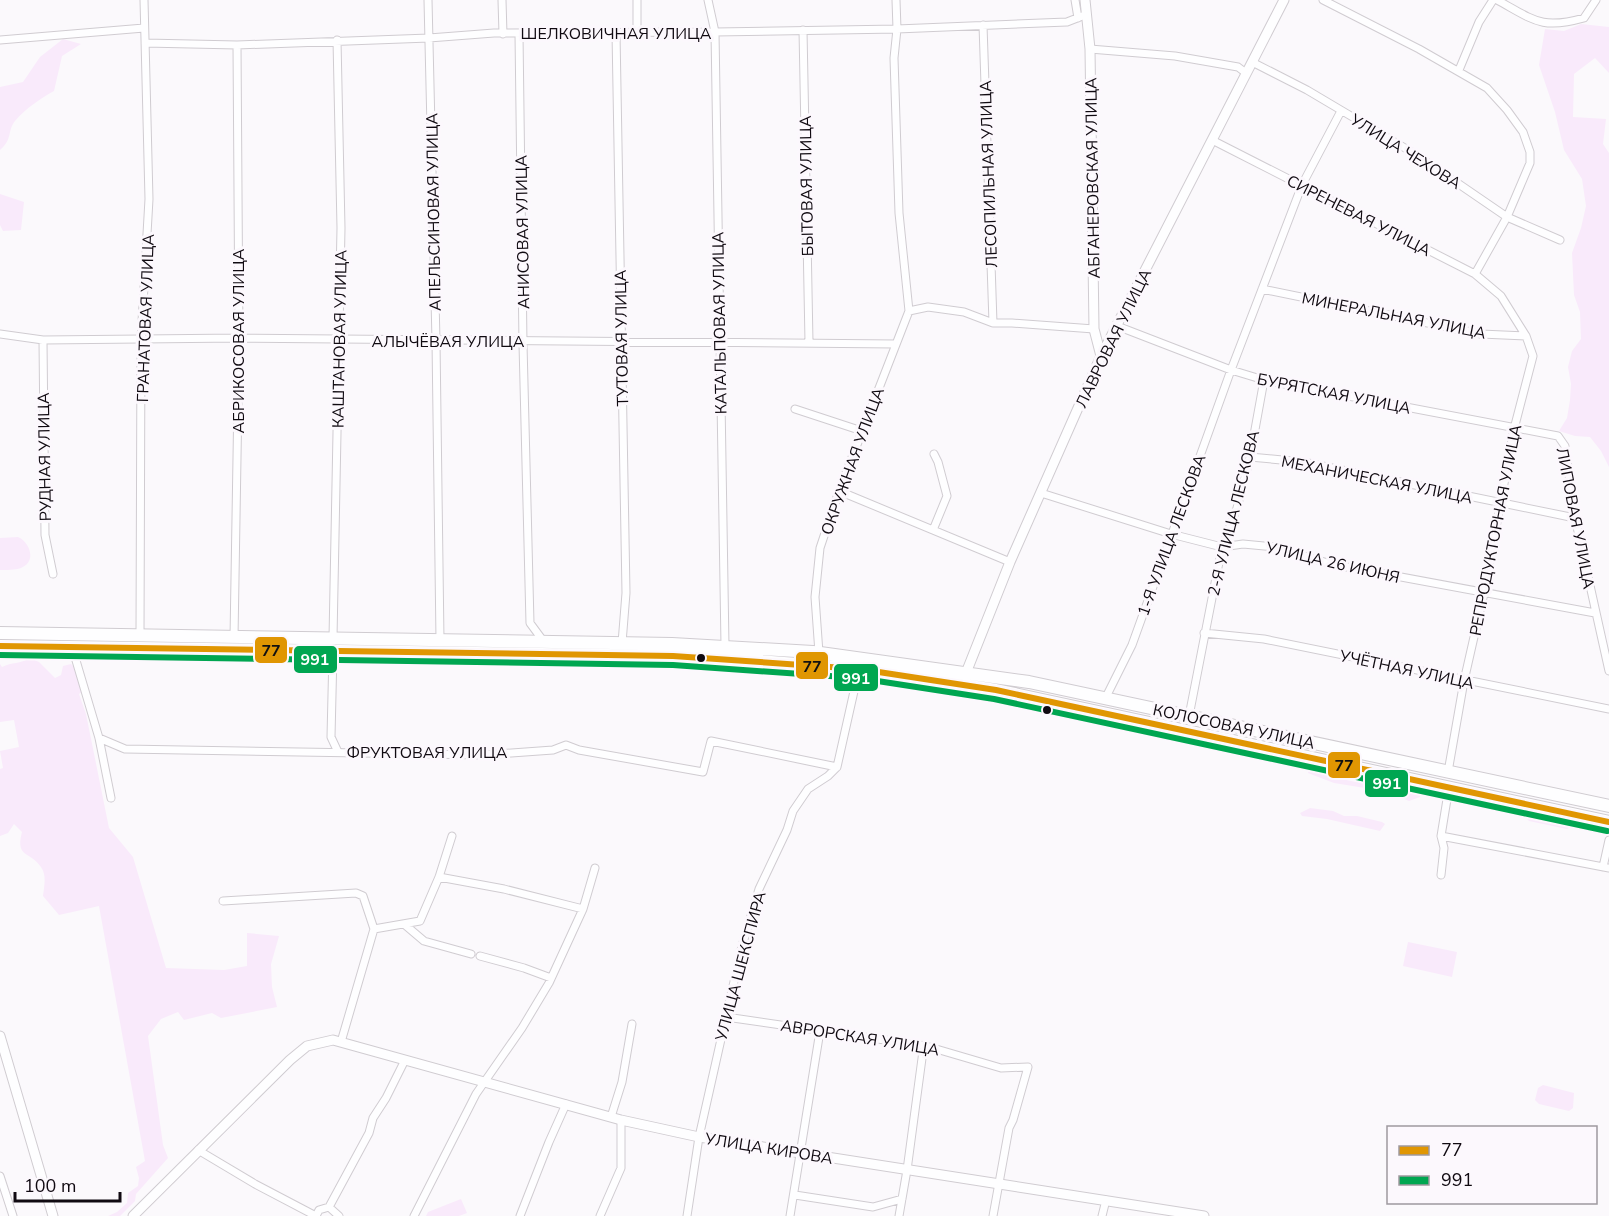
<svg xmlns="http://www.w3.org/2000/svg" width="1609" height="1216" font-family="'Nunito Sans',sans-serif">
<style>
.green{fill:#f9eafb}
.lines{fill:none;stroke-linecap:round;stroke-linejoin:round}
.street-casing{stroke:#d0ccd1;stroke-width:9}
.secondary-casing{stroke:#d0ccd1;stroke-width:11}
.highway-casing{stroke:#d0ccd1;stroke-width:14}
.street{stroke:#fefeff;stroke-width:7}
.secondary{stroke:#fefeff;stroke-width:9}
.highway{stroke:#fefeff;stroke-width:12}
.bus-1-casing{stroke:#fcf8fd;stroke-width:10}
.bus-2-casing{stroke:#fcf8fd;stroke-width:10}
.bus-1{stroke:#e09602;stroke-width:6}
.bus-2{stroke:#00a651;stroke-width:6}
.bus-dot{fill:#100a11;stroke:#fcf8fd;stroke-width:2}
.labels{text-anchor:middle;stroke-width:6;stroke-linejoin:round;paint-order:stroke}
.street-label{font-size:16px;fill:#100a11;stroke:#fcf8fd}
.line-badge{stroke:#fcf8fd;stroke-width:2}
.badge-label{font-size:16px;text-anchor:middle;font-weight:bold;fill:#fff}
.pale-badge-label{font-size:16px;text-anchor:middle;font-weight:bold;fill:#111}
</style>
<rect width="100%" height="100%" fill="#fbf9fc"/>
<path class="green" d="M1581 24 1609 27V73L1595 58 1574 74 1573 117 1606 119 1603 144 1609 153V467L1601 451 1590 437 1575 436 1559 431 1567 418 1570 400 1571 384 1568 367 1572 351 1581 339 1580 312 1574 295 1572 253 1581 228 1586 206 1582 179 1564 150 1555 112 1539 65 1545 29 1564 31Z
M63 39 81 44 62 56 54 91C41 98 25 109 15 121 7 131 13 139 0 150V87L23 82 40 57Z
M0 194 24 202 21 230 3 231 0 225Z
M18 537C30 542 37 562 21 568 15 570 6 570 0 570V538Z
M30 658 39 662 55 678 61 675 63 666 71 664 79 672 82 692 79 694 86 714 109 828 133 857 166 968 224 970 247 966V933L279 936 271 964 272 987 277 1007 221 1018 212 1013 184 1020 178 1012 161 1019 148 1036 163 1145 168 1158 136 1194 135 1201 120 1216H108L117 1212 127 1203 128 1193 138 1186 139 1178 136 1167 145 1161 99 906 59 915 43 896C44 887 47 875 41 867 30 851 15 858 22 832L14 824 8 833 0 836V769L3 768 0 751 19 747 14 720 0 722V664L2 667C12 662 20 664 30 658Z
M1323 766 1352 773 1358 777 1380 779 1396 785 1422 787 1420 797 1409 801 1387 792 1373 793 1365 788 1334 783 1308 773 1310 768Z
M1310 808 1333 811 1344 816H1357L1382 822 1385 824 1380 831 1327 819 1302 816 1300 813Z
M1519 810H1525L1579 822 1567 829 1529 821Z
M1408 942 1457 952 1452 977 1403 966Z
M1543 1085 1574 1093 1573 1108 1569 1111 1539 1104 1535 1100 1538 1088Z
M461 1199 467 1213 459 1216H426L428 1212Z"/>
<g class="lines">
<defs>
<path id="street" d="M428 0 436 341 440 640
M502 0 503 34
M637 0V33
M708 0 715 32 725 646
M1075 0 1078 18
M1323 0 1419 49 1487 88 1507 110 1523 132 1530 152V163L1507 217 1475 274
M1497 0C1534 20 1541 30 1584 18L1596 0
M983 25 993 323
M803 30 809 342
M616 33 626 593 622 643
M519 34 523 344 530 623 544 642
M0 40 144 28
M145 43 237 45 429 38 494 33 715 32 897 29 1067 22 1085 15
M1090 49 1175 56 1238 67 1246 73
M1252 62 1307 90 1415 154 1507 217 1560 240
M1459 70 1479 22 1493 0
M1212 140 1475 274 1501 296 1526 336 1533 356 1514 429 1484 593 1464 681 1448 772
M1262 289 1481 334 1526 336
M909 311 928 307 964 312 993 323H1012L1094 329
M1117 326 1231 370 1264 380 1558 436 1565 446 1575 518 1609 671
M0 334 43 340 239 338 896 344
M43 340 45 535 53 574
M795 409 862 431
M1250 457 1303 462 1575 518
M839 491 1010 562
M1041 493 1171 534 1222 547 1243 544 1275 547 1331 564 1595 613
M933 530 947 496 938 462 934 454
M1204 633 1264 639 1609 709
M140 636 141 339 149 199 144 0
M234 638 239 338 237 45
M333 638 341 228 337 40
M72 647 99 738 111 798
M333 652 331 737 338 752
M819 653 815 597 820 548 839 491 909 311 899 213 894 58 897 29 896 0
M1105 699 1132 645 1231 370 1302 185 1341 111
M1189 716 1222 547 1237 508 1250 457 1264 380
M99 738 125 749 483 755 553 750 566 745 579 750 703 772 711 741 837 767
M1441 836 1609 868
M1603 867 1609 840
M1441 875 1444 848 1441 836 1449 787
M439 877 504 889 583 909
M223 901 356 893 363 896 374 929 341 1042
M404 924 424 941 471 954
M374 929 420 921 439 877 452 836
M480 956 524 968 551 978
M726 1017 926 1046 1001 1068 1028 1067 1013 1120 1009 1128 993 1216
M611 1117 622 1082 632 1024
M198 1150 255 1184 316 1216
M0 1176 13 1216
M795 1195 873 1207 902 1199
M329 1207 339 1216
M316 1216 319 1210 329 1207 369 1133 373 1118 386 1098 405 1060
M414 1216 476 1094 522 1028 549 983 583 909 595 868
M520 1216 549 1142 566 1104
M600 1216 621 1168V1120
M687 1216 699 1137 742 946 759 889 787 830 793 811 808 789 828 776 837 767 859 669
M790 1216 820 1031
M899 1216 907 1170 923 1051 926 1046
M1102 1216 1106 1200"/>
<path id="secondary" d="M1085 0 1090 49 1094 329 1101 356
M964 678 1010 562 1101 356 1284 0
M0 1036 53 1216
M133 1216 290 1060 307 1046 333 1040 621 1120 699 1137 1204 1216"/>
<path id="highway" d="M0 633 672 644 813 652 1029 682 1609 806
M0 646 673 656 735 659 859 669 996 690 1609 822"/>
</defs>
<use href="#street" class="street-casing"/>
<use href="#secondary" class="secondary-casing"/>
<use href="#highway" class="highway-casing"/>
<use href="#street" class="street"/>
<use href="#secondary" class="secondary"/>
<use href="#highway" class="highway"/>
<defs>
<path id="bus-1" d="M0 646 673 656 859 669 996 690 1609 822"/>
<path id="bus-2" d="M0 655 673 665 858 678 994 699 1607 831"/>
</defs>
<use href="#bus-1" class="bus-1-casing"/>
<use href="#bus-2" class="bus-2-casing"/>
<use href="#bus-1" class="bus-1"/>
<use href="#bus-2" class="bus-2"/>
</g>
<g class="bus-dot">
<circle cx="701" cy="658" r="5"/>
<circle cx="1047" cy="710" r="5"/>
</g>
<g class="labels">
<g class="street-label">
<text x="616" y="39">ШЕЛКОВИЧНАЯ УЛИЦА</text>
<text transform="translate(1406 151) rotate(32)" y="6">УЛИЦА ЧЕХОВА</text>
<text transform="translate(988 174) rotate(-92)" y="6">ЛЕСОПИЛЬНАЯ УЛИЦА</text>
<text transform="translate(1092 178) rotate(-91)" y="6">АБГАНЕРОВСКАЯ УЛИЦА</text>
<text transform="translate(806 186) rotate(-91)" y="6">БЫТОВАЯ УЛИЦА</text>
<text transform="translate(433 212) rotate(-91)" y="6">АПЕЛЬСИНОВАЯ УЛИЦА</text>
<text transform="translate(1359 215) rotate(27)" y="6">СИРЕНЕВАЯ УЛИЦА</text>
<text transform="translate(522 232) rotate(-91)" y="6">АНИСОВАЯ УЛИЦА</text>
<text transform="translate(1394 315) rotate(11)" y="6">МИНЕРАЛЬНАЯ УЛИЦА</text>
<text transform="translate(145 318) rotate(-88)" y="6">ГРАНАТОВАЯ УЛИЦА</text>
<text transform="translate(719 323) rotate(-91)" y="6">КАТАЛЬПОВАЯ УЛИЦА</text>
<text transform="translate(621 338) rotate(-91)" y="6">ТУТОВАЯ УЛИЦА</text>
<text transform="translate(1113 338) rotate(-64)" y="6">ЛАВРОВАЯ УЛИЦА</text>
<text transform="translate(339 339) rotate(-89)" y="6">КАШТАНОВАЯ УЛИЦА</text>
<text transform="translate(238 341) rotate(-90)" y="6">АБРИКОСОВАЯ УЛИЦА</text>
<text x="448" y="347">АЛЫЧЁВАЯ УЛИЦА</text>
<text transform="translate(1334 393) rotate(11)" y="6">БУРЯТСКАЯ УЛИЦА</text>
<text transform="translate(44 457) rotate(-91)" y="6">РУДНАЯ УЛИЦА</text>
<text transform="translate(852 461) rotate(-70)" y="6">ОКРУЖНАЯ УЛИЦА</text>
<text transform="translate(1377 479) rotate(11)" y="6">МЕХАНИЧЕСКАЯ УЛИЦА</text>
<text transform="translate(1233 513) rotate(-76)" y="6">2-Я УЛИЦА ЛЕСКОВА</text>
<text transform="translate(1576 518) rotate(79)" y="6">ЛИПОВАЯ УЛИЦА</text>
<text transform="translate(1495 530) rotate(-79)" y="6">РЕПРОДУКТОРНАЯ УЛИЦА</text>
<text transform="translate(1171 535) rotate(-70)" y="6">1-Я УЛИЦА ЛЕСКОВА</text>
<text transform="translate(1333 562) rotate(13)" y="6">УЛИЦА 26 ИЮНЯ</text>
<text transform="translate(1407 669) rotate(12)" y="6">УЧЁТНАЯ УЛИЦА</text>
<text transform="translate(1234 726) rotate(12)" y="6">КОЛОСОВАЯ УЛИЦА</text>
<text x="427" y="758">ФРУКТОВАЯ УЛИЦА</text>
<text transform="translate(740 966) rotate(-75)" y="6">УЛИЦА ШЕКСПИРА</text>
<text transform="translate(860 1037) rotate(9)" y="6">АВРОРСКАЯ УЛИЦА</text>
<text transform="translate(769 1148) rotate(9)" y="6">УЛИЦА КИРОВА</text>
</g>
</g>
<g class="line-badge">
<rect x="254" y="636" width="34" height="28" rx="6" fill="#e09602"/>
<rect x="293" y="645" width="45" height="29" rx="6" fill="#00a651"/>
<rect x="795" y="651" width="34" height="29" rx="6" fill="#e09602"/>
<rect x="833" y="663" width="46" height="29" rx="6" fill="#00a651"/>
<rect x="1327" y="751" width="34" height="28" rx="6" fill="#e09602"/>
<rect x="1364" y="769" width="45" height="29" rx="6" fill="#00a651"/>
</g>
<g class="badge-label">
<text x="315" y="665">991</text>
<text x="856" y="684">991</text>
<text x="1387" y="789">991</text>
</g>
<g class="pale-badge-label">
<text x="271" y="656">77</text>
<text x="812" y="672">77</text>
<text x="1344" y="771">77</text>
</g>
<rect x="1387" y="1126" width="210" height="78" fill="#fcf8fd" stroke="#9e999f" stroke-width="1.5"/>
<rect x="1399" y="1146" width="30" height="9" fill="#e09602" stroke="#9e999f" stroke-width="1.5"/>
<text x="1441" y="1156" font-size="18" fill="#100a11">77</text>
<rect x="1399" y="1176" width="30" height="9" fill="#00a651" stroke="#9e999f" stroke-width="1.5"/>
<text x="1441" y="1186" font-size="18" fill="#100a11">991</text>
<path d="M15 1192v9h105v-9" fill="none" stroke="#100a11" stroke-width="3"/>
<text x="24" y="1192" font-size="18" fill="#100a11" stroke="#fcf8fd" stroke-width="4.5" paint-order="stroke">100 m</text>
</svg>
